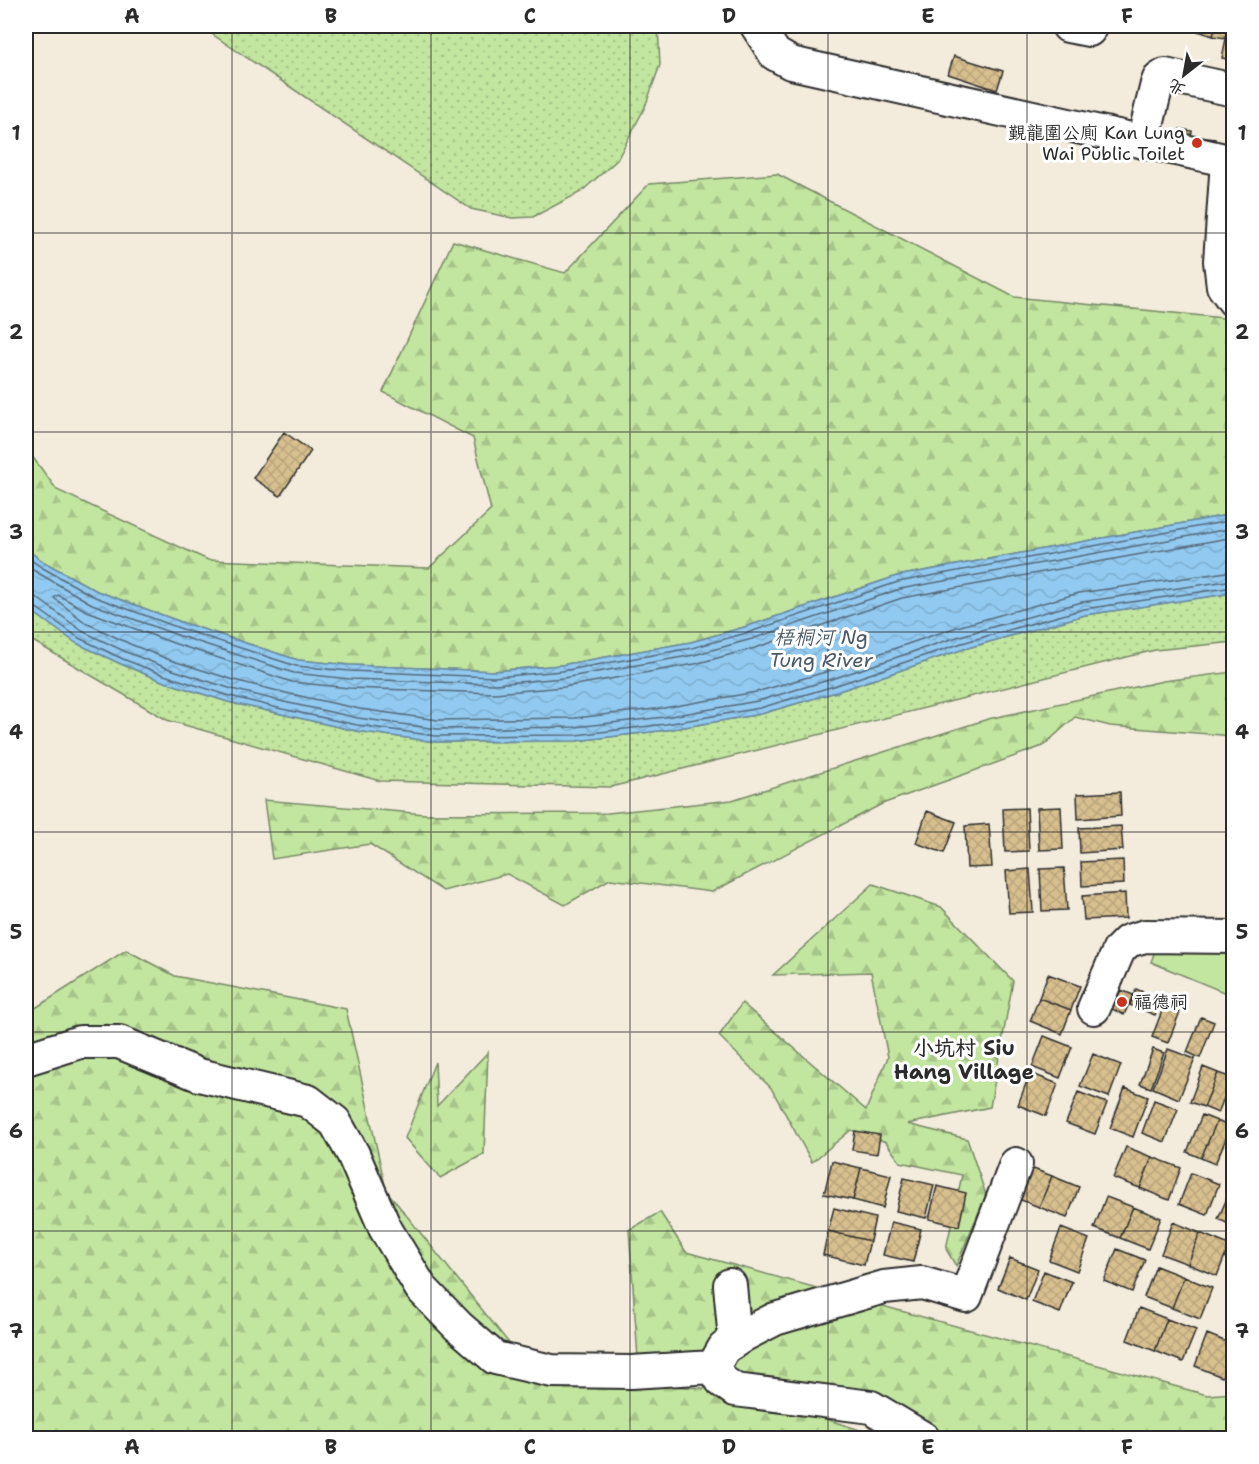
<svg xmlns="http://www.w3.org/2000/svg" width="1259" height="1464" font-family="'Shantell Sans','LXGW WenKai TC',sans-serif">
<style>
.grass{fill:url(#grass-dots);stroke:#768865;stroke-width:1.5}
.forest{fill:url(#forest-firs);stroke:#768865;stroke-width:1.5}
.park{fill:#c2e59f;stroke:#768865;stroke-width:1.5}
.water{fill:url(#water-waves);stroke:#688aa1;stroke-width:1.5}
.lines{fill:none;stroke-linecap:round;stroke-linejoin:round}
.shore{stroke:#546a7a;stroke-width:1.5}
.stream{stroke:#688aa1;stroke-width:8}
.building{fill:url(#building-cross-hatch);stroke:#2b2b2b;stroke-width:1.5}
.minor-casing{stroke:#2b2b2b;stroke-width:36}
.minor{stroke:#fff;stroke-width:32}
.grid{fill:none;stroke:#2b2b2b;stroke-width:1.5;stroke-opacity:0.55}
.poi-dot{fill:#c8321e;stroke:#fff;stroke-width:2}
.labels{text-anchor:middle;stroke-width:6;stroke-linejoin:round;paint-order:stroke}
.poi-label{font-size:18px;fill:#2b2b2b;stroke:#fff;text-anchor:end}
.water-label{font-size:20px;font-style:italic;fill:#4a5a66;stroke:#fff}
.quarter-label{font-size:21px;font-weight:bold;fill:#2b2b2b;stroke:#fff}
.neatline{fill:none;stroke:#2b2b2b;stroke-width:2}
.grid-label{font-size:20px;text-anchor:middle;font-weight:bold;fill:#2b2b2b}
</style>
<defs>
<pattern id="grass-dots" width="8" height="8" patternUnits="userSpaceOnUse" patternTransform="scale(1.5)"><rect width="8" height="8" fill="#c2e59f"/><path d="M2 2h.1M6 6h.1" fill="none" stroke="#a7c589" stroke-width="1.8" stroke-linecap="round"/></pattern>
<pattern id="forest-firs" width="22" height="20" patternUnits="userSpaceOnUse" patternTransform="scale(1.5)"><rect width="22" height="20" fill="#c2e59f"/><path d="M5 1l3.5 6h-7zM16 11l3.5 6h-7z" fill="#a7c589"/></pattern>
<pattern id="water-waves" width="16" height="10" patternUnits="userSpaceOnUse" patternTransform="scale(1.5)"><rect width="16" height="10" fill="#91c9f0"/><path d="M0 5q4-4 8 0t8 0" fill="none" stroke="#7dadce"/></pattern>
<pattern id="building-cross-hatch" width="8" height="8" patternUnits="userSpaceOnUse" patternTransform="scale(1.5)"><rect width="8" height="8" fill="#d7bf8e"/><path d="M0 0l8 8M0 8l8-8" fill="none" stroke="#b9a47b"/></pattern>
</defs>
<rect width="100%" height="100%" fill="#f3ecdd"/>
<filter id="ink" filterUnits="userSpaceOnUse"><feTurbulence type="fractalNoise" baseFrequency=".0167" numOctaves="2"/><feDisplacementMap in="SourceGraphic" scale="12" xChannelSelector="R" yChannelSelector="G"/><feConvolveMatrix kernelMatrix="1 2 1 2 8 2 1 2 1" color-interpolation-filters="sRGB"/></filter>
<g filter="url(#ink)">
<path class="grass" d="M200 26H658L660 65 645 107 617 160 581 192 533 217 512 218 471 209Z
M1233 593 1234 642 1155 650 611 787 380 781 167 720 26 637V607L81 645 121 664 162 681 228 702 356 731 436 742 576 741 667 730 761 714 836 692 964 649 1085 615Z"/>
<path class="forest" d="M777 174 1014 297 1233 319V514L897 576 748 626 691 642 561 665 494 671 350 665 298 660 184 623 97 591 44 562 26 549V448L57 490 208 560 429 568 491 510 473 438 383 392 453 241 565 273 649 184Z
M1233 672V736L1110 726 1075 717 1043 746 882 804 712 892 610 879 565 905 507 874 443 891 370 844 272 859 264 800 425 814 608 813 732 800 988 719 1163 681Z
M873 884 941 907 1013 981 990 1107 907 1124 967 1139 986 1195 956 1266 946 1249 962 1175 900 1162 886 1142 851 1130 812 1162 771 1088 719 1036 742 1003 866 1110 888 1057 871 972 773 975Z
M126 950 175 976 346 1009 386 1190 537 1378 735 1390 863 1431 876 1438H26V1014Z
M488 1052 484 1154 440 1178 405 1138 435 1062 437 1106Z
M660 1212 686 1252 1207 1395 1233 1393V1438H943L873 1397 746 1380 701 1351 638 1358 629 1230Z"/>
<path class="park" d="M1156 948H1233V996L1151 962Z"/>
<path class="water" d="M1233 514V593L1085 615 964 649 836 692 761 714 667 730 576 741 436 742 356 731 228 702 162 681 121 664 76 643 26 607V549L44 562 97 591 184 623 298 660 350 665 494 671 561 665 691 642 748 626 897 576Z"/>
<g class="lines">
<path class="shore" d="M1234 537 902 598 755 648 695 664 564 687 495 693 349 688 292 682 176 644 87 611 58 595 54 598 86 623 130 644 170 660 234 680 286 693 360 709 438 720 575 718 664 708 756 692 829 671 957 627 1079 593 1234 571
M26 557 41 567 95 597 182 629 296 666 350 671 494 677 562 671 692 648 750 632 898 582 1234 520
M26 566 92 604 180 636 294 673 350 679 494 684 563 678 694 655 752 639 900 589 1234 528
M26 595 36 597 82 631 126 652 167 668 232 689 284 702 358 718 437 729 575 727 665 717 758 701 832 679 960 636 1082 602 1234 580
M26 602 31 604 79 638 123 659 164 675 230 696 282 709 357 725 436 736 576 735 666 724 760 708 834 686 962 643 1084 609 1234 587"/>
<path class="stream" d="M892 26 916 31"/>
</g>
<path class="building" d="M1179 26H1202L1201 32 1179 28Z
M1202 26H1215L1213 36 1201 32Z
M1215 26H1228L1225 38 1213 36Z
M1228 29 1234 30V61L1222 58Z
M954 56 1003 71 997 90 948 74Z
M1180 129 1192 131 1191 136 1215 139 1214 150 1179 147Z
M284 432 311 451 280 496 253 478Z
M1120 792 1121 816 1078 819 1077 794Z
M1061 807 1063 849 1039 850 1037 808Z
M1027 808 1029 851 1005 852 1003 809Z
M927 811 956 822 944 853 916 843Z
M989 824 992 867 967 868 965 826Z
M1121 826 1123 850 1080 853 1079 828Z
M1123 860 1124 884 1082 886 1081 862Z
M1064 868 1067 910 1042 911 1040 869Z
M1030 869 1033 912 1009 913 1006 871Z
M1125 893 1126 918 1084 920 1082 896Z
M1048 974 1080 986 1071 1010 1039 998Z
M1136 989 1161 1000 1155 1015 1130 1005Z
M1121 990 1133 995 1124 1015 1112 1009Z
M1039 998 1071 1010 1062 1034 1030 1021Z
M1165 1003 1181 1009 1168 1043 1152 1037Z
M1201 1017 1214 1022 1200 1058 1187 1052Z
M1044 1036 1072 1047 1060 1078 1032 1067Z
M1153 1049 1164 1053 1151 1088 1140 1084Z
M1168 1049 1195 1059 1179 1099 1153 1088Z
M1093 1054 1121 1065 1109 1097 1080 1086Z
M1203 1067 1218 1073 1204 1107 1190 1102Z
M1030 1073 1058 1084 1046 1116 1018 1105Z
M1218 1073 1232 1078 1218 1113 1204 1107Z
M1125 1088 1148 1097 1133 1137 1110 1128Z
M1078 1092 1107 1103 1095 1134 1066 1123Z
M1154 1100 1178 1109 1165 1142 1142 1133Z
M1202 1115 1217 1121 1201 1158 1187 1152Z
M1217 1121 1231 1127 1215 1164 1201 1158Z
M855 1131 880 1135 877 1154 852 1150Z
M1126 1147 1152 1157 1140 1188 1113 1178Z
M1152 1157 1181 1168 1169 1200 1140 1188Z
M832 1161 861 1168 853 1200 824 1194Z
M1023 1165 1052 1176 1039 1207 1011 1196Z
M861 1168 891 1175 883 1208 853 1200Z
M1191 1173 1219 1184 1207 1215 1179 1204Z
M1052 1176 1079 1187 1067 1218 1039 1207Z
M904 1178 934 1185 926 1218 896 1211Z
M1234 1182V1226H1233L1218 1219Z
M937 1186 966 1193 959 1226 929 1219Z
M1106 1197 1133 1207 1120 1238 1094 1228Z
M1133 1207 1161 1218 1148 1249 1120 1238Z
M834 1208 875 1218 870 1241 828 1231Z
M891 1222 921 1229 913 1262 883 1255Z
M1173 1222 1200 1233 1188 1264 1161 1254Z
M1061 1228 1089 1239 1077 1271 1049 1260Z
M828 1231 870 1241 864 1265 823 1255Z
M1200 1233 1229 1245 1217 1276 1188 1264Z
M1117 1249 1145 1260 1132 1292 1104 1281Z
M1010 1258 1038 1269 1026 1300 998 1288Z
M1156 1266 1184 1277 1172 1308 1144 1297Z
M1044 1271 1072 1282 1060 1313 1032 1302Z
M1184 1277 1212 1288 1200 1319 1172 1308Z
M1139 1308 1167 1319 1155 1351 1127 1340Z
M1167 1319 1196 1330 1183 1362 1155 1351Z
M1207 1334 1234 1345 1222 1377 1195 1366Z"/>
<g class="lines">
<defs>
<path id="minor" d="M757 26 775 54 791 63 1234 162
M1068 26 1089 30
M1143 142 1157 84 1159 79 1165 75 1234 90
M1227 161 1220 261 1223 286 1234 301
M1094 1008 1119 950 1128 941 1145 936 1234 937
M26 1059 80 1042H119L199 1075 308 1101 335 1122 353 1154 385 1228 421 1288 458 1326 495 1358 552 1371 631 1372 713 1367
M730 1285 735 1341
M713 1367 724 1348 744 1335 775 1319 884 1287 922 1283 966 1296 1016 1164
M713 1367 722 1381 735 1390 871 1407 923 1438"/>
</defs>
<use href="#minor" class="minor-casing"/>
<use href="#minor" class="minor"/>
</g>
</g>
<path class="grid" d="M232 26V1438M431 26V1438M630 26V1438M828 26V1438M1027 26V1438M26 233H1234M26 432H1234M26 632H1234M26 832H1234M26 1032H1234M26 1231H1234"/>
<g class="poi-dot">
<circle cx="1197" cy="143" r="6"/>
<circle cx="1122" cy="1002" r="6"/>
</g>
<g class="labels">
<g class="poi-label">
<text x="1185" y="139">覲龍圍公廁 Kan Lung<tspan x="1185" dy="21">Wai Public Toilet</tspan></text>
<text x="1134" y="1008" text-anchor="start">福德祠</text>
</g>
<g class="water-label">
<text x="821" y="644">梧桐河 Ng<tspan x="821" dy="23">Tung River</tspan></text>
</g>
<g class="quarter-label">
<text x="964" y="1055">小坑村 Siu<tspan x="964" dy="24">Hang Village</tspan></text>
</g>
</g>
<rect width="1259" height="1464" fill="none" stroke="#fff" stroke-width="66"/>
<g transform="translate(1184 75) rotate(211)" stroke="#ffffff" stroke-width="4.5" paint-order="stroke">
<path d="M0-4.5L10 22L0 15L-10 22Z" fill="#2b2b2b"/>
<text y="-9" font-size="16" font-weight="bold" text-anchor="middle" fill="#2b2b2b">北</text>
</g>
<rect x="33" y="33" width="1193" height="1398" class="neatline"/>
<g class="grid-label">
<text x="132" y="23">A</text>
<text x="331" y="23">B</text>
<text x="530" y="23">C</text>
<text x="729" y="23">D</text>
<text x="928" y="23">E</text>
<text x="1127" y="23">F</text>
<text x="16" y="140">1</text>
<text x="1242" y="140">1</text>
<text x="16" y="339">2</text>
<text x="1242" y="339">2</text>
<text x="16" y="539">3</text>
<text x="1242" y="539">3</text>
<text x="16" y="739">4</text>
<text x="1242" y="739">4</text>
<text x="16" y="939">5</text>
<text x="1242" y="939">5</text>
<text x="16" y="1138">6</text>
<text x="1242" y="1138">6</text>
<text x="16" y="1338">7</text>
<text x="1242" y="1338">7</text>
<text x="132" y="1454">A</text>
<text x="331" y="1454">B</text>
<text x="530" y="1454">C</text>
<text x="729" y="1454">D</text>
<text x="928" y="1454">E</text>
<text x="1127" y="1454">F</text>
</g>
</svg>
